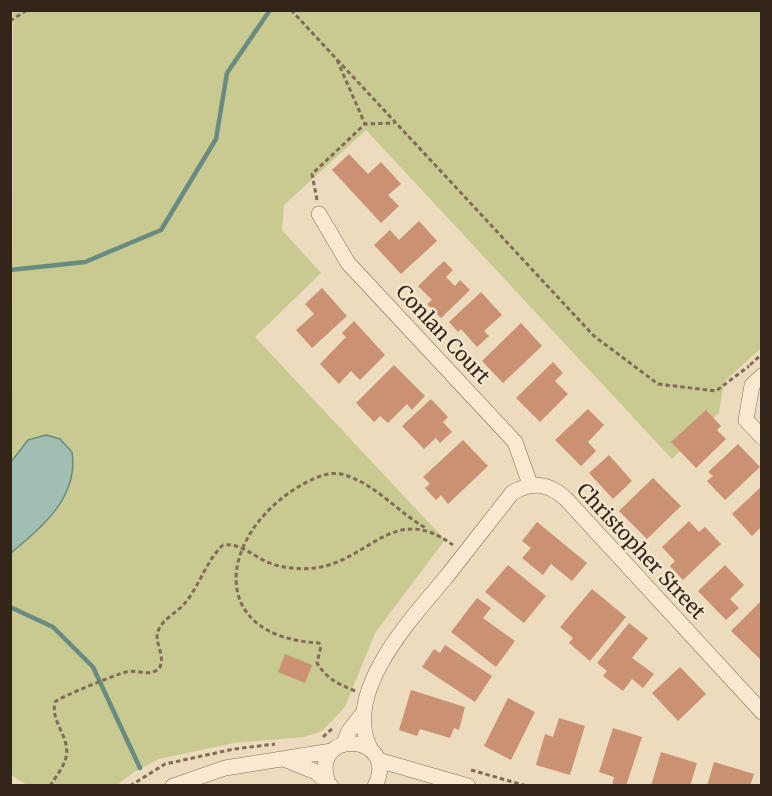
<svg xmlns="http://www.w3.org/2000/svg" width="772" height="796" font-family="Merriweather,serif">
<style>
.green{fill:#c8ca92}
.water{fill:#a1beb3;stroke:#698b80;stroke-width:1.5}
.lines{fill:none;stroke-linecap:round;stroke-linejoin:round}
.stream{stroke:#698b80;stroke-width:4.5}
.building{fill:#cb9173}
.minor-casing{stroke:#846b57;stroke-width:16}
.path{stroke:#846b57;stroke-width:3;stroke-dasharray:4.5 3;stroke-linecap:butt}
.minor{stroke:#f8e9d0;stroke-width:15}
.labels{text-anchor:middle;stroke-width:5;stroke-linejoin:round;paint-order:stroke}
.street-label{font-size:20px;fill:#34251b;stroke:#f4e6cd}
</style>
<rect width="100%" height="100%" fill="#eddbbd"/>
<path class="green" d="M13 11H761V348L724 382 719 413 672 459 366 130 284 205 282 230 321 273 255 337 445 540 375 633 345 707 322 731 304 737 234 743 159 759 134 772 117 785H27L11 775Z"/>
<path class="water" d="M46 435 60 439 72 452C79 497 42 527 11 553V462L28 440Z"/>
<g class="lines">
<path class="stream" d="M10 270 85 262 161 230 216 139 227 73 270 10
M10 607 53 627 93 667 140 768"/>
</g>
<path class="building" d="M349 154 368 174 381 162 401 184 388 195 399 206 381 223 332 170Z
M419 221 437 241 401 274 374 245 390 230 399 240Z
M444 261 453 270 446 277 455 286 460 280 470 290 441 318 427 304 432 300 418 286Z
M322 288 347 316 312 348 296 330 314 314 305 304Z
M481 292 502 315 484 331 489 336 477 347 461 329 458 332 449 322Z
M354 321 385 355 360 380 351 371 339 384 320 364 346 337 342 333Z
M521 323 542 346 503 383 482 361Z
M553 362 563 373 555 381 568 394 540 422 516 398Z
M394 365 425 396 412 410 407 404 388 423 380 416 374 422 356 403Z
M431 399 448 417 443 422 452 432 440 443 436 438 424 449 402 426Z
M588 409 604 425 588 442 596 451 581 466 555 440Z
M706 410 721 426 717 430 726 439 696 468 671 442Z
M463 440 488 466 448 504 441 495 436 500 425 488 430 484 423 477Z
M738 444 760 467 725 500 707 481 713 476 708 472Z
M609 455 632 481 613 499 589 473Z
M653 478 681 506 647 539 619 511Z
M762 486V526L752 536 732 514Z
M689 521 699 532 705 527 721 544 683 580 670 566 675 561 662 547Z
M537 522 587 563 572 581 551 564 543 575 522 558 531 548 522 541Z
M508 565 546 596 524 623 485 592Z
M725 565 744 585 730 599 739 608 726 620 698 591Z
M592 589 626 617 590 661 569 643 573 638 560 627Z
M477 598 491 608 483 618 515 641 496 667 451 632Z
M762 600V661L731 631Z
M629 623 648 638 632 658 654 674 643 688 632 679 623 691 603 676 607 671 597 663Z
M445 645 492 676 475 702 422 667 434 649 440 653Z
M285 654 312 665 305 683 278 672Z
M680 667 706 694 678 721 652 693Z
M411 690 465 707 459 730 454 728 450 738 420 729 417 736 399 730Z
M508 698 535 712 511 760 484 746Z
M559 718 585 726 570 775 536 765 545 734 553 737Z
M613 728 642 737 626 786H612L614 777 599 772Z
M661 752 697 763 690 786H651Z
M714 762 754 774 750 786H707Z"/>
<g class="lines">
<defs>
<path id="minor" d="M319 214 348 263 515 442 530 484
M762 376 752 385 746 420 762 437
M344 743 349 731 364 712
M371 750C340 693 413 617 447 576 469 548 490 521 512 493 532 481 549 483 566 499L762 712
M284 759 316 772 331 786
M378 760 468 786
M328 783C308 727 401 733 375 786
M173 786 225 768 332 751"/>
</defs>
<use href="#minor" class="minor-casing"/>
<path class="path" d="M291 10 594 336 658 384 716 391 749 366
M10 21 27 10
M337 60 365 124
M317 200 312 174 365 124 394 123
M750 365 762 354
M355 691C338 684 327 679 317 663L321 646 319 643C206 637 218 536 298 487 310 480 327 471 341 474 374 482 397 512 426 528
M323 737 333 728
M471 770 527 786
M50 786C55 778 62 769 65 761 73 738 50 724 55 702 60 697 117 674 126 672 138 669 147 677 159 669 167 654 152 642 159 629 164 618 178 612 185 603 200 585 206 561 223 545 239 543 251 554 265 561 280 568 299 570 315 568 370 561 393 501 453 545
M130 786 165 764 234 749 275 744"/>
<use href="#minor" class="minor"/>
</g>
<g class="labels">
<g class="street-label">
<text transform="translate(443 334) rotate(47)" y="7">Conlan Court</text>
<text transform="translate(641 551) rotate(47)" y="7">Christopher Street</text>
</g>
</g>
<rect width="772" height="796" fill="none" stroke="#34251b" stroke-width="24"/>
</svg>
